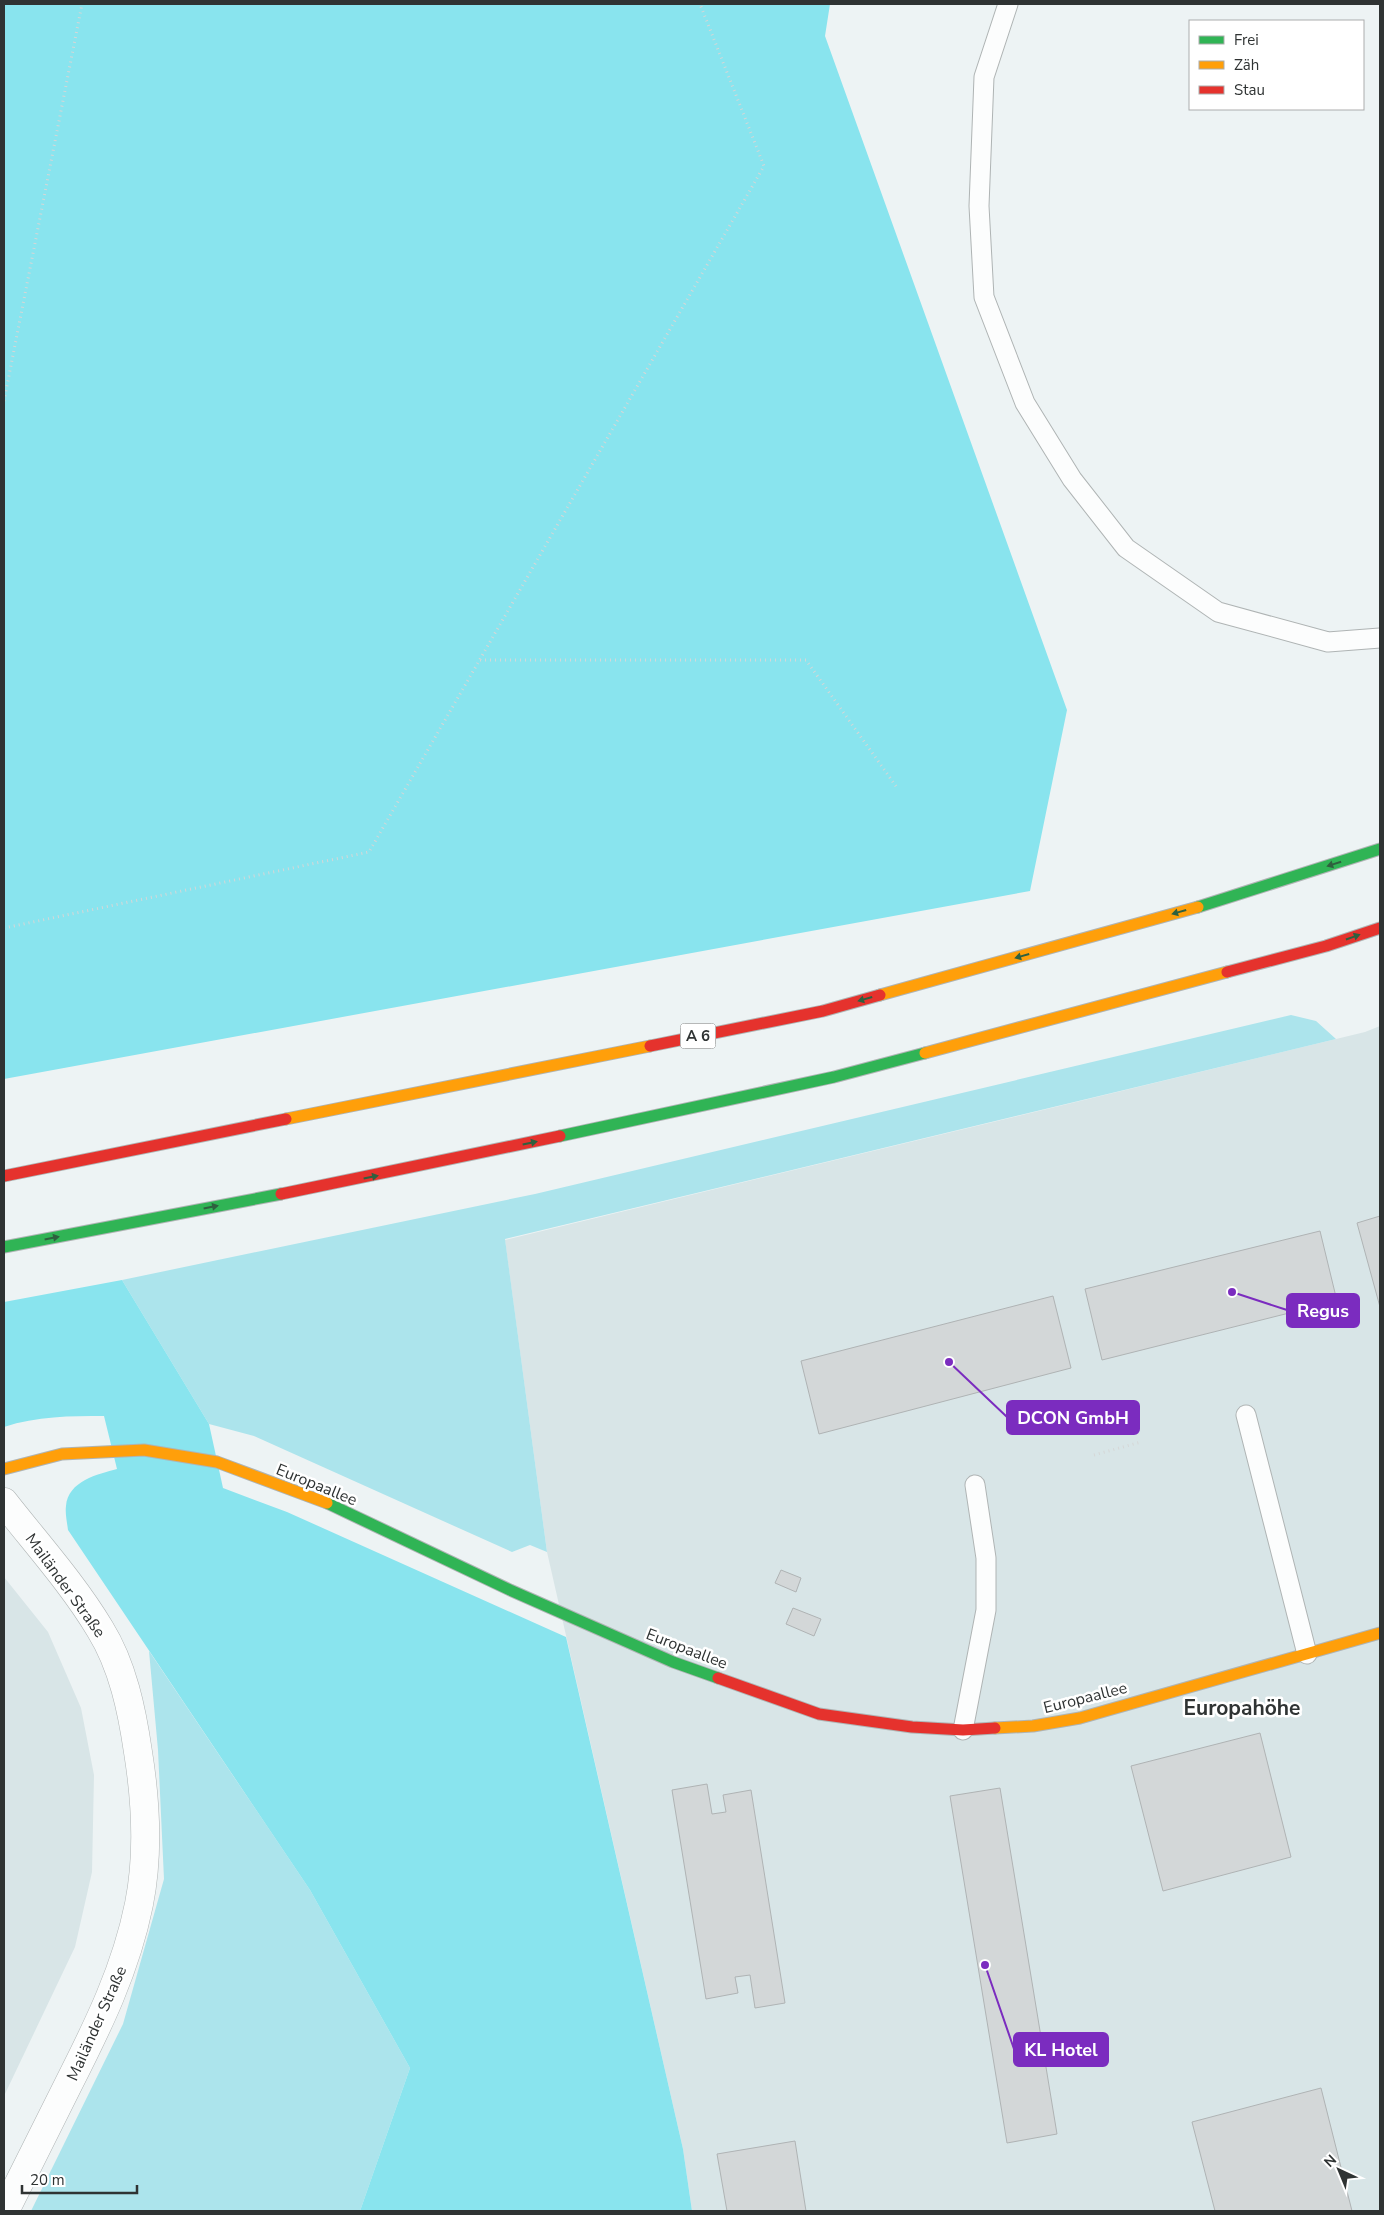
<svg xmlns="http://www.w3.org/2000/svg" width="1384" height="2215" font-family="'Nunito Sans',sans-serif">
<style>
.built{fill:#d8e5e7}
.green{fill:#ace4ec}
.forest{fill:#89e4ee}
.building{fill:#d3d7d8;stroke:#afb3b4}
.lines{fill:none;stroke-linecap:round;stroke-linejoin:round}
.lane-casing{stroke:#afb4b4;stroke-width:21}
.street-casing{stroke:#afb4b4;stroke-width:29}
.fast-casing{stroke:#afb4b4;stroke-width:13}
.slow-casing{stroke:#afb4b4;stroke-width:13}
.jam-casing{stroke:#afb4b4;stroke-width:13}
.path{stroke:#d5d7d7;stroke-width:3;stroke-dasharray:1 4;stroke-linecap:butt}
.lane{stroke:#fcfdfd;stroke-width:19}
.street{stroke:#fcfdfd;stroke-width:28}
.fast{stroke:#30b455;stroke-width:11}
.slow{stroke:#ff9f0a;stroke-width:11}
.jam{stroke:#e5322d;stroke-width:11}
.oneway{fill:#2f603f}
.labels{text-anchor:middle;stroke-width:5;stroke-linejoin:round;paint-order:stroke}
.shield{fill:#fff;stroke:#6d7070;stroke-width:1}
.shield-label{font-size:15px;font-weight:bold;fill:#2f3333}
.street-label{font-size:16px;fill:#2f3333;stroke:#fff}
.district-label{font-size:21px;font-weight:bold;fill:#2f3333;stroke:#fff}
.leader{fill:none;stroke:#7b2cbf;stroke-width:2}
.callout-dot{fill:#7b2cbf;stroke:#fff;stroke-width:2}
.callout{fill:#7b2cbf;stroke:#7b2cbf;stroke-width:2}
.callout-label{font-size:18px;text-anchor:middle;font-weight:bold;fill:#fff}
</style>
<rect width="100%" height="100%" fill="#edf3f4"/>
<path class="built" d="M1380 1026V2211H692L683 2149 547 1552 505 1240 1365 1032Z
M4 1577 48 1632 81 1708 94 1775 92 1872 75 1947 4 2096Z"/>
<path class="green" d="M1291 1015 1316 1021 1336 1039 505 1239 547 1552 530 1545 512 1552 254 1436 209 1424 122 1280 535 1194Z
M149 1651 310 1890 410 2068 360 2211H31L123 2024 164 1879 158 1750Z"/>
<path class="forest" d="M4 4H830L825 36 1067 710 1030 891 4 1079Z
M122 1280 209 1424 223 1488 287 1512 566 1637 683 2149 692 2211H360L410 2068 310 1890 68 1530C67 1522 65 1513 66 1506 68 1481 98 1474 117 1469L104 1416C70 1416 37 1416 4 1427V1302Z"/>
<path class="building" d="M1380 1216V1307L1357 1223Z
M1320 1231 1337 1301 1102 1360 1085 1289Z
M1053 1296 1071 1368 819 1434 801 1361Z
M781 1570 801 1578 796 1592 775 1583Z
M793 1608 821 1619 814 1636 786 1624Z
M1260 1733 1291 1857 1163 1891 1131 1766Z
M707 1784 712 1814 726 1812 723 1795 751 1790 785 2003 755 2008 750 1975 735 1977 738 1993 706 1999 672 1790Z
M1000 1788 1057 2134 1007 2143 950 1796Z
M1321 2088 1352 2211H1215L1192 2122Z
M795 2141 806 2211H727L717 2154Z"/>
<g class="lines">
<defs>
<path id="lane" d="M1008 4 984 77 979 206 984 297 1025 403 1072 479 1126 548 1218 612 1328 642 1380 638
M1246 1415 1307 1654
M963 1730 986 1610V1558L975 1485"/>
<path id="street" d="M4 1502C36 1543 73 1584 100 1629 123 1666 132 1711 138 1752 146 1802 149 1854 139 1904 126 1969 98 2026 68 2085 47 2127 26 2169 5 2211"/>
<path id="fast" d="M1198 907 1380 849
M560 1136 834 1077 925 1053
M4 1247 281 1194
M327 1503 510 1590 673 1662 718 1678"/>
<path id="slow" d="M880 995 1198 907
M925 1053 1227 972
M286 1119 650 1046
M4 1469 62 1454 144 1450 217 1462 327 1503
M995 1728 1033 1726 1080 1718 1380 1633"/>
<path id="jam" d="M1227 972 1326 946 1380 928
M650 1046 823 1011 880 995
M4 1176 286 1119
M281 1194 560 1136
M718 1678 819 1714 912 1727 963 1730 995 1728"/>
</defs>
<use href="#lane" class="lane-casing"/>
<use href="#street" class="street-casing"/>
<use href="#fast" class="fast-casing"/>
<use href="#slow" class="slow-casing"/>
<use href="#jam" class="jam-casing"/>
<path class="path" d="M4 401 82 4
M480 660H806L898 789
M4 928 369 852 764 166 700 4
M1094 1455 1141 1442"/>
<use href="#lane" class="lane"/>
<use href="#street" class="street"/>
<use href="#fast" class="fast"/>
<use href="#slow" class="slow"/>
<use href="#jam" class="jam"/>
</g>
<defs><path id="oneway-solid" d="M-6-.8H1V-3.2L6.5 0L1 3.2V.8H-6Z" transform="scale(1.25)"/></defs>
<g class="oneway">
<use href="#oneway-solid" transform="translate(1334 864) rotate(162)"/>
<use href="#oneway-solid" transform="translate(1179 912) rotate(164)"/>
<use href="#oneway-solid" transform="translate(1353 937) rotate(-19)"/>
<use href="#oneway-solid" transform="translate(1022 956) rotate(164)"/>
<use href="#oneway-solid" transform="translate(865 999) rotate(164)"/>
<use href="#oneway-solid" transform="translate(530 1143) rotate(-12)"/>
<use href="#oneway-solid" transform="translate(371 1177) rotate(-11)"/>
<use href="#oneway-solid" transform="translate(211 1207) rotate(-11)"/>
<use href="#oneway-solid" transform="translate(52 1238) rotate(-11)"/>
</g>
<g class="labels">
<rect class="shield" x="680.5" y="1023.5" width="35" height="25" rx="4"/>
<g class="shield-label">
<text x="698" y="1041">A 6</text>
</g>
<g class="street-label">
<text transform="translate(317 1484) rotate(22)" y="6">Europaallee</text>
<text transform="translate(66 1585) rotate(54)" y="6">Mailänder Straße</text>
<text transform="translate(687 1648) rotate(21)" y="6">Europaallee</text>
<text transform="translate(1085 1697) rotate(-14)" y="6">Europaallee</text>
<text transform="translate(96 2023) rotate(-66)" y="6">Mailänder Straße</text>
</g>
<g class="district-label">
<text x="1242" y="1715">Europahöhe</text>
</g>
</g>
<path class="leader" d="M1232 1292L1287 1310M949 1362L1007 1417M985 1965L1014 2049"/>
<g class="callout-dot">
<circle cx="1232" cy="1292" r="5"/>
<circle cx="949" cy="1362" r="5"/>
<circle cx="985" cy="1965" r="5"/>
</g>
<g class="callout">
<rect x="1287" y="1294" width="72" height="33" rx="5"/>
<rect x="1007" y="1401" width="132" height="33" rx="5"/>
<rect x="1014" y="2033" width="94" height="33" rx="5"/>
</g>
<g class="callout-label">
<text x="1323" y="1317">Regus</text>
<text x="1073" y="1424">DCON GmbH</text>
<text x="1061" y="2056">KL Hotel</text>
</g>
<rect width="1384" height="2215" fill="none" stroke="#2f3333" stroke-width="10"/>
<rect x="1189" y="20" width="175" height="90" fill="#ffffff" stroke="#acadad"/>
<rect x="1199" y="36" width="25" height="8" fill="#30b455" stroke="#acadad"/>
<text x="1234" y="45" font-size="15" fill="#2f3333">Frei</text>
<rect x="1199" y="61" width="25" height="8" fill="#ff9f0a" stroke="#acadad"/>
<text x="1234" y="70" font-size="15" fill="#2f3333">Zäh</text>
<rect x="1199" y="86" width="25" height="8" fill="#e5322d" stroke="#acadad"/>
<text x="1234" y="95" font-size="15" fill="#2f3333">Stau</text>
<g transform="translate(1339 2170) rotate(316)" stroke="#ffffff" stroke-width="4" paint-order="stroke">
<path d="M0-4L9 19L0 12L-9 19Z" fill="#2f3333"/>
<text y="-8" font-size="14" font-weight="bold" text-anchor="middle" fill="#2f3333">N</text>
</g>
<path d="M22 2185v8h115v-8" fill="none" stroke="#2f3333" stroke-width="2.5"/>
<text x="30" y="2185" font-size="15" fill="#2f3333" stroke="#ffffff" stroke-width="4" paint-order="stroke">20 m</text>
</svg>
